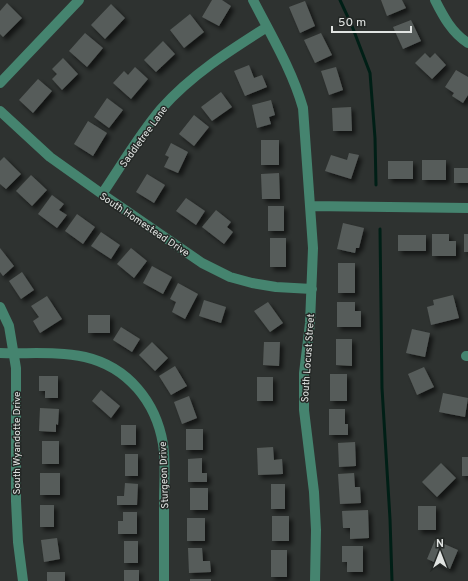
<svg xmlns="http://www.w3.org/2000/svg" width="468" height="581" font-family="Overpass,sans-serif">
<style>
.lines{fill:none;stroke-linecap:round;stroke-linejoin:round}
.stream{stroke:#001f16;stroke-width:3}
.building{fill:#575c5a;filter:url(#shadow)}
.minor{stroke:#45846f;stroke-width:10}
.labels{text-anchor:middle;stroke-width:3;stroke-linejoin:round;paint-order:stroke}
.street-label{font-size:10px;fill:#e1e4e2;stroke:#242826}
</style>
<defs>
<filter id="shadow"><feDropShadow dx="3.5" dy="3.5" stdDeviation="2" flood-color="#0009"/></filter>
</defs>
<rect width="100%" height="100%" fill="#2e3230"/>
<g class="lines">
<path class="stream" d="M340 0 352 26 370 73 375 138 376 185
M380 229 382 388 390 519 392 581"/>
</g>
<path class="building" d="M212 0H222L231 6 219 26 202 17Z
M381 0H402L406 8 387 16Z
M305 1 315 26 300 33 289 7Z
M7 3 22 18 3 37 0 34V11Z
M111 4 125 18 105 39 91 25Z
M190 14 204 32 184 48 170 30Z
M411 20 421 41 403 49 393 27Z
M85 33 103 48 87 67 69 51Z
M321 33 332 55 315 63 304 40Z
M163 41 175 54 156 72 144 60Z
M425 53 430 58 435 53 446 65 432 79 415 63Z
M63 58 78 74 62 90 52 79 57 74 52 69Z
M249 65 254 78 262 75 267 87 245 96 234 71Z
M135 67 148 79 131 99 113 83 124 71 128 75Z
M336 67 343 90 329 95 321 71Z
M456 70 468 77V95L463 103 452 96 454 93 445 87Z
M38 79 52 91 33 113 19 100Z
M221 92 232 107 212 121 201 107Z
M107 98 123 110 109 128 94 117Z
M271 100 275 115 269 117 271 124 257 128 252 105Z
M351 107 352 131H333L332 108Z
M194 115 209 127 194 146 179 134Z
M88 121 107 133 93 156 74 144Z
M261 140H279V165H261Z
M171 143 188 152 178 173 164 167 169 157 165 155Z
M349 153 359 155 351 179 325 171 331 155 347 160Z
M4 157 21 174 6 189 0 184V161Z
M422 160H446V180H422Z
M388 161H413V179H388Z
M454 168H468V183H454Z
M279 173 280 199H262L261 174Z
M147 174 165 185 154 203 136 192Z
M31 175 47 190 32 206 16 191Z
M52 195 64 204 59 210 67 215 57 228 38 214Z
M186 198 205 211 196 225 176 211Z
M268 206H284V231H268Z
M216 210 231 222 227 227 233 232 224 244 202 227Z
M77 214 95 227 83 244 65 231Z
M343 223 364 228 359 248H356L355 253 337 249Z
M101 232 120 245 111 259 91 246Z
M432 234H449V241H456V256H432Z
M464 234H468V252H464Z
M398 235H426V251H398Z
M270 238H286V267H270Z
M0 248 14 266 3 276 0 272Z
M131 248 147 261 134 278 117 264Z
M338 263H355V293H338Z
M152 266 172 277 163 294 143 283Z
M22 272 34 290 21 299 9 281Z
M178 283 198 294 185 319 172 312 176 302 170 299Z
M453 295 459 318 431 325 427 307 434 305 433 300Z
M47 296 62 319 40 333 33 321 39 317 31 306Z
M204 300 226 307 221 323 199 316Z
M268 302 283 323 270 332 254 311Z
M337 302H355V311H361V327H337Z
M88 315H110V333H88Z
M121 327 140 339 132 352 113 340Z
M412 329 430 333 425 357 406 353Z
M336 339H352V366L336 365Z
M152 342 168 358 155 371 139 355Z
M264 342H280L279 366 263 365Z
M175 366 187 386 171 395 159 376Z
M424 367 434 387 417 395 408 374Z
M330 374H347V401H330Z
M39 376H58V398H45V391H39Z
M257 377H273V401H257Z
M101 390 120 406 111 418 92 401Z
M443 393 468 398 465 417 439 412Z
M189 396 197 418 182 424 174 402Z
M40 408 59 409 58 425 56 424V432L39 431Z
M329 409H345V424H348V435H329Z
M121 425H136V445H121Z
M186 429H203V450H186Z
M42 441H59V464H42Z
M355 442 356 466 339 467 338 443Z
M273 447 274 460 282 459 283 474 258 475 257 448Z
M125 454H138V476H125Z
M462 457H468V476H462Z
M202 458V473H207V482H188V459Z
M441 463 456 478 437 497 422 482Z
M40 473H60V495H40Z
M354 473 355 487H360L361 503 340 504 338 474Z
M125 483 138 484 137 505H117V496H124Z
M271 484H285V509H271Z
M190 488H208V510H190Z
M40 505H54V527H40Z
M418 506H436V530H418Z
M368 510 369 538 350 539V528H343L342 511Z
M123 512H137V534H118V521H123Z
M272 516H289V541H272Z
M187 518H205V541H187Z
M57 538 60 559 44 562 41 540Z
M435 540 458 550 450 569 427 559Z
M124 541H138V563H124Z
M342 546H363V572H347V562H342Z
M188 548H202L203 561H210L211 572 189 573Z
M271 550H287V577H271Z
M124 570H139V581H124Z
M47 572H65V581H47Z
M190 579H211V581H190Z"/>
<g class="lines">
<path class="minor" d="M253 0C271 35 292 70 303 108L313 248 310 323 304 373V410L314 492 316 530 315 581
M435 0C443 16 452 33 468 43
M0 83 79 0
M0 111 50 157 102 194 202 263 230 277 252 283 276 287 312 289
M102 194C121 166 139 135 161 109 191 75 229 51 267 27
M310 206 468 208
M0 307 9 326 16 368V501L18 542 23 581
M0 353C28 354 58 351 85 357 128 367 156 402 163 444 166 463 164 483 164 502 164 528 164 555 164 581
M466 356H468"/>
</g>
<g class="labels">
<g class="street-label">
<text transform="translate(143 136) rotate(-54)" y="4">Saddletree Lane</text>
<text transform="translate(145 224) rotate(34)" y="4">South Homestead Drive</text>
<text transform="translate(307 358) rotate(-86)" y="4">South Locust Street</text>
<text transform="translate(16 443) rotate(-90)" y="4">South Wyandotte Drive</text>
<text transform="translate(163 475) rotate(-92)" y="4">Sturgeon Drive</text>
</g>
</g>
<g transform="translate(440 553)" stroke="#242826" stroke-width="3" paint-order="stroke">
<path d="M0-3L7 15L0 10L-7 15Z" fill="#e1e4e2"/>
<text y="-6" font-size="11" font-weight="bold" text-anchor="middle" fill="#e1e4e2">N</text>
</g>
<path d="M332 26v6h79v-6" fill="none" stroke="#e1e4e2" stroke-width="2"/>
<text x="338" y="26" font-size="12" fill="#e1e4e2" stroke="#242826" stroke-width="3" paint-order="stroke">50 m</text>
</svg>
